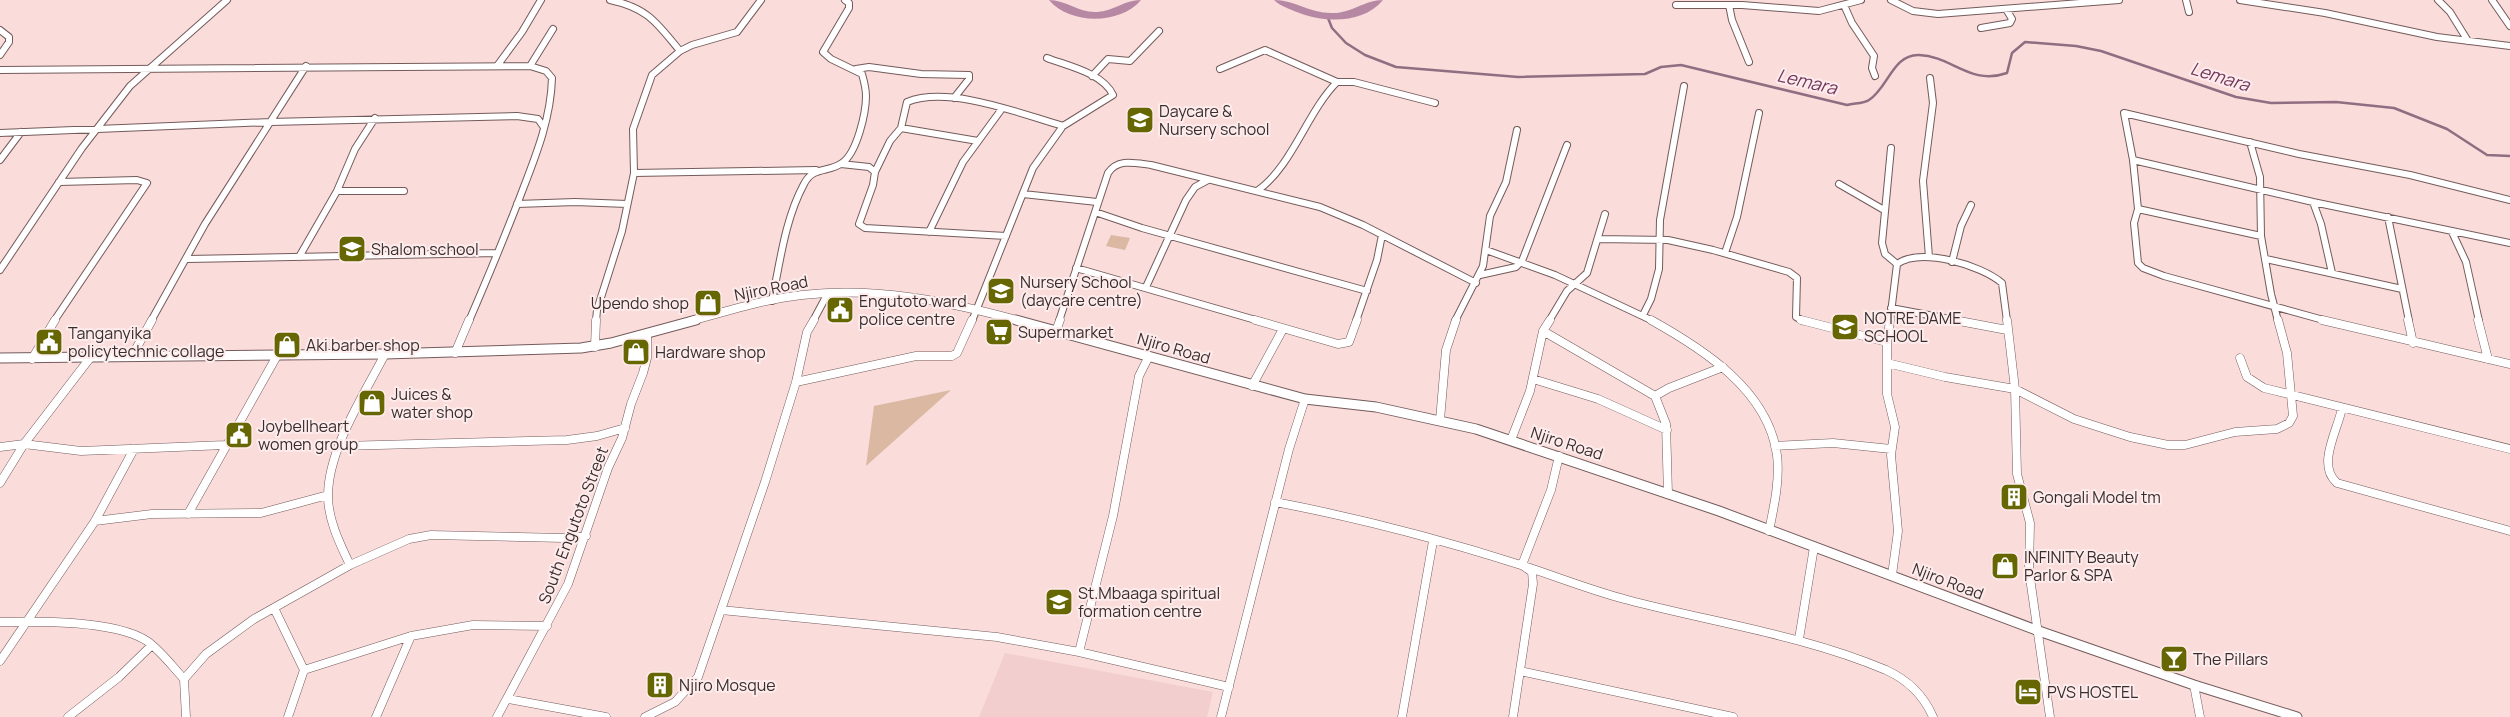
<svg xmlns="http://www.w3.org/2000/svg" width="2510" height="717" font-family="Manrope,sans-serif">
<style>
.built{fill:#f3cece}
.green{fill:#dab8a2}
.lines{fill:none;stroke-linecap:round;stroke-linejoin:round}
.stream{stroke:#906d81;stroke-width:2.5}
.river{fill:#b688a4;fill-rule:evenodd}
.minor-far1-casing{stroke:#745b5b;stroke-width:8}
.minor-casing{stroke:#745b5b;stroke-width:9}
.tertiary-far1-casing{stroke:#745b5b;stroke-width:9}
.tertiary-casing{stroke:#745b5b;stroke-width:11}
.minor-far1{stroke:#fff;stroke-width:6}
.minor{stroke:#fff;stroke-width:8}
.tertiary-far1{stroke:#fff;stroke-width:8}
.tertiary{stroke:#fff;stroke-width:9}
.labels{text-anchor:middle;stroke-width:4;stroke-linejoin:round;paint-order:stroke}
.poi-label{font-size:16px;fill:#392e2e;stroke:#feecec;text-anchor:start}
.street-label{font-size:16px;fill:#392e2e;stroke:#feecec}
.water-label{font-size:18px;font-style:italic;fill:#73385f;stroke:#feecec}
</style>
<rect width="100%" height="100%" fill="#fadcdb"/>
<path class="built" d="M1005 653 1213 692 1207 717H979Z"/>
<path class="green" d="M1111 235 1130 238 1125 250 1106 246Z
M951 390 866 466 874 406Z"/>
<g class="lines">
<path class="stream" d="M1328 18 1332 28 1346 43 1365 55 1396 67 1518 77 1645 74 1661 67 1681 65 1847 105C1854 103 1863 104 1869 100 1888 88 1893 54 1919 55 1952 56 1970 86 2007 73L2012 53 2025 42 2076 46 2101 51 2236 97 2271 103 2336 102 2394 108 2447 129 2487 155 2510 156"/>
<path class="river" d="M1049 0C1066 0 1079 13 1097 12 1114 11 1124 0 1141 0 1120 25 1070 25 1049 0Z
M1274 0C1294 0 1310 13 1331 13 1351 14 1364 0 1383 0 1362 25 1322 23 1294 11 1287 8 1279 5 1274 0Z"/>
<defs>
<path id="minor-far1" d="M610 0C648 8 657 23 680 51
M1891 0 1913 11 1938 14 2119 0
M2186 0 2189 12
M2240 0 2325 13 2437 37 2510 46
M2438 0 2450 12 2468 41
M2492 0 2510 26
M1676 5H1742L1819 11 1861 0
M1729 5 1732 20 1749 62
M1844 5 1852 23 1874 56 1872 68 1875 76
M1981 28 2010 23 2012 19 2006 9
M0 30 9 37V42L0 55
M497 66 522 32 541 0
M530 66 553 29
M856 69 869 67 921 74 969 75V79L954 98
M1220 69 1265 50 1337 82
M0 70 530 66 546 71 552 78C551 117 537 153 523 189 506 234 488 277 469 321
M1092 76 1108 59 1130 61 1159 31
M901 128 907 102C949 85 1021 114 1063 126
M0 133 270 122 517 116 538 119 543 126
M2250 142 2260 177 2261 236 2271 294 2278 321
M1891 148 1882 243 1885 254 1897 264
M0 160 21 132
M2133 160 2313 202 2510 243
M841 164 869 167 875 172 873 185 859 224 865 228 1006 236
M875 172 890 141 901 128 978 141
M634 173 816 170
M1839 184 1884 210
M337 191H404
M1257 191C1292 167 1307 112 1337 82H1354L1435 103
M1023 194 1097 202
M2313 202 2321 224 2332 273
M517 204 575 202 627 204
M2138 209 2261 236
M1095 212 1142 228 1367 291
M2388 217 2409 321
M929 232 963 162 1001 110
M2452 232 2466 262 2479 321
M1598 239 1668 240 1713 250 1789 272 1797 278 1796 317 1803 321
M1486 250 1555 275 1653 321
M1725 253 1737 217 1759 113
M299 257 337 191 355 149 375 118
M1929 257 1923 181 1933 103 1930 78
M187 259 497 253
M2266 259 2402 289
M1952 262 1961 226 1971 205
M1076 268 1259 321
M0 270 82 148 130 86 227 0
M1480 275 1516 267 1522 261 1567 145
M1146 287 1186 200 1195 187 1208 180
M772 301C780 262 785 219 804 184 813 166 828 173 842 163 857 153 866 113 866 96 866 89 864 81 862 74L831 59 823 52 849 8V3L845 0
M1891 308 1960 321
M1643 315 1651 299 1659 269 1660 220 1684 86
M54 321 147 183 137 180 59 182
M151 321 205 224 306 66
M596 321 597 310 622 231 634 173 633 129 652 75 680 51 692 45 737 32 761 0
M813 321 828 293
M972 321 1033 168 1063 126 1113 95C1103 73 1068 66 1047 58
M1059 321 1108 173C1118 158 1135 163 1151 165L1320 207 1363 225 1476 283
M1356 321 1377 260 1382 235
M1455 321 1483 266 1490 216 1506 182 1517 130
M1549 321 1567 291 1587 273 1605 214
M1890 321 1897 264C1921 247 1981 265 2002 283L2007 321
M2327 321 2164 276 2143 268 2138 263 2134 223 2138 209 2133 160 2124 113 2299 154 2410 175 2510 200"/>
<path id="minor" d="M1255 320 1338 344 1349 342 1357 320
M1651 320C1703 349 1768 390 1777 455 1780 481 1774 506 1769 531
M1801 320 1887 342
M1890 320 1887 342V394L1895 427 1891 455 1898 531 1892 575
M1954 320 2007 330
M2007 320 2015 389 2017 474 2030 523 2029 571 2050 717
M2322 320 2510 364
M2408 320 2413 343
M2478 320 2488 359
M1056 331 1060 320
M1543 331 1655 396
M595 347 596 320
M455 353 469 320
M132 356 152 320
M2240 358 2247 377 2264 388 2510 449
M32 359 55 320
M1887 363 1945 377 2015 389 2074 419 2130 437 2168 445H2185L2235 432 2277 429 2289 423 2293 416 2287 353 2278 320
M1533 379 1598 399 1667 430
M796 382 916 356H952L957 353 972 320
M1252 386 1283 329
M2342 408C2338 430 2316 465 2337 483L2510 531
M1440 420 1446 350 1456 320
M1511 440 1530 391 1543 331 1550 320
M341 446 567 440 597 436 625 428
M1775 446 1833 443 1891 449
M0 447 24 444 81 451 225 445
M0 483 24 444 90 358
M1668 494 1666 424 1655 396 1669 388 1723 367
M1275 502C1359 518 1443 540 1524 566 1558 577 1593 591 1628 600 1715 623 1803 635 1886 670 1908 680 1924 696 1933 717
M188 514 278 354
M95 521 152 514 261 513 328 495
M350 565C340 544 328 520 328 496 328 449 364 395 385 354
M274 608 304 670 288 717
M721 610 997 637 1079 652 1229 687
M0 622C38 621 115 620 147 641 161 651 172 666 184 679
M1799 639 1814 547
M1079 652 1113 516 1139 376 1149 356
M0 661 95 521 134 449
M304 670 411 636 473 625 547 626
M1520 671 1733 717
M2194 685 2200 717
M508 699 606 717
M68 717 119 677 152 645
M186 717 184 679 206 654 254 619 350 565 409 539 431 535 564 538 586 536
M376 717 411 636
M497 717 568 584 608 468 622 438 631 404 643 373 647 358V334
M645 717 675 702 698 677 765 482 796 382 807 332 814 320
M1221 717 1289 449 1305 399
M1402 717 1433 541
M1513 717 1533 584 1532 572 1522 565 1551 490 1559 456"/>
<path id="tertiary-far1" d="M691 321C727 311 765 299 802 295 874 286 951 302 1020 321"/>
<path id="tertiary" d="M1016 320 1305 399 1376 407 1476 429 1719 511 2036 630 2194 685 2297 717
M0 358 385 354 581 348 611 343 696 320"/>
</defs>
<use href="#minor-far1" class="minor-far1-casing"/>
<use href="#minor" class="minor-casing"/>
<use href="#tertiary-far1" class="tertiary-far1-casing"/>
<use href="#tertiary" class="tertiary-casing"/>
<use href="#minor-far1" class="minor-far1"/>
<use href="#minor" class="minor"/>
<use href="#tertiary-far1" class="tertiary-far1"/>
<use href="#tertiary" class="tertiary"/>
</g>
<defs>
<symbol id="school-square" viewBox="-11 -11 22 22"><rect x="-9" y="-9" width="18" height="18" rx="4" fill="#666702" stroke="#feecec"/><path d="M0-5L7-2L0 1L-7-2ZM-4 1L0 2.5L4 1V4Q0 6-4 4Z" fill="#fff"/></symbol>
<symbol id="shop-square" viewBox="-11 -11 22 22"><rect x="-9" y="-9" width="18" height="18" rx="4" fill="#666702" stroke="#feecec"/><path d="M-5-2.5h2.3a2.7 3.5 0 0 1 5.4 0H5L5.5 6h-11ZM-1.5-2.5h3a1.5 2.3 0 0 0-3 0Z" fill="#fff"/></symbol>
<symbol id="civic-square" viewBox="-11 -11 22 22"><rect x="-9" y="-9" width="18" height="18" rx="4" fill="#666702" stroke="#feecec"/><path d="M-.6-6.5H3V-4.5H.6V-3L4-1V1h2V6H-6V1h2V-1L-.6-3ZM-1.2 2.5V6h2.4V2.5Z" fill="#fff"/></symbol>
<symbol id="supermarket-square" viewBox="-11 -11 22 22"><rect x="-9" y="-9" width="18" height="18" rx="4" fill="#666702" stroke="#feecec"/><path d="M-6-5.5h2.5l.6 2H6L4.5 2H-2.5L-4.4-4H-6ZM-1.5 3.2a1.3 1.3 0 1 0 .1 0ZM3 3.2a1.3 1.3 0 1 0 .1 0Z" fill="#fff"/></symbol>
<symbol id="building-square" viewBox="-11 -11 22 22"><rect x="-9" y="-9" width="18" height="18" rx="4" fill="#666702" stroke="#feecec"/><path d="M-4-6H4V6H1V3H-1V6H-4ZM-2.5-4.3h1.7v1.8h-1.7ZM.8-4.3h1.7v1.8H.8ZM-2.5-1h1.7V.8h-1.7ZM.8-1h1.7V.8H.8Z" fill="#fff"/></symbol>
<symbol id="university-square" viewBox="-11 -11 22 22"><rect x="-9" y="-9" width="18" height="18" rx="4" fill="#666702" stroke="#feecec"/><path d="M0-5L7-2L0 1L-7-2ZM-4 1L0 2.5L4 1V4Q0 6-4 4Z" fill="#fff"/></symbol>
<symbol id="bar-square" viewBox="-11 -11 22 22"><rect x="-9" y="-9" width="18" height="18" rx="4" fill="#666702" stroke="#feecec"/><path d="M-6-5H6L.8 .8V4.5H3.5V6h-7V4.5H-.8V.8Z" fill="#fff"/></symbol>
<symbol id="hotel-square" viewBox="-11 -11 22 22"><rect x="-9" y="-9" width="18" height="18" rx="4" fill="#666702" stroke="#feecec"/><path d="M-6-4.5h1.5V1H6V5H4.5V3h-9V5H-6ZM-4 0a1.8 1.8 0 1 1 3.6 0ZM.5 0V-2.5h3Q6-2.5 6 0Z" fill="#fff"/></symbol>
</defs>
<g fill-rule="evenodd">
<use href="#school-square" x="1124" y="104" width="32" height="32"/>
<use href="#school-square" x="336" y="233" width="32" height="32"/>
<use href="#school-square" x="985" y="275" width="32" height="32"/>
<use href="#shop-square" x="692" y="287" width="32" height="32"/>
<use href="#civic-square" x="824" y="294" width="32" height="32"/>
<use href="#school-square" x="1829" y="311" width="32" height="32"/>
<use href="#supermarket-square" x="983" y="316" width="32" height="32"/>
<use href="#civic-square" x="33" y="326" width="32" height="32"/>
<use href="#shop-square" x="271" y="329" width="32" height="32"/>
<use href="#shop-square" x="620" y="336" width="32" height="32"/>
<use href="#shop-square" x="356" y="387" width="32" height="32"/>
<use href="#civic-square" x="223" y="419" width="32" height="32"/>
<use href="#building-square" x="1998" y="481" width="32" height="32"/>
<use href="#shop-square" x="1989" y="550" width="32" height="32"/>
<use href="#university-square" x="1043" y="586" width="32" height="32"/>
<use href="#bar-square" x="2158" y="643" width="32" height="32"/>
<use href="#building-square" x="644" y="669" width="32" height="32"/>
<use href="#hotel-square" x="2012" y="676" width="32" height="32"/>
</g>
<g class="labels">
<g class="poi-label">
<text x="1159" y="117">Daycare &amp;<tspan x="1159" dy="18">Nursery school</tspan></text>
<text x="371" y="255">Shalom school</text>
<text x="1020" y="288">Nursery School<tspan x="1020" dy="18">(daycare centre)</tspan></text>
<text x="859" y="307">Engutoto ward<tspan x="859" dy="18">police centre</tspan></text>
<text x="689" y="309" text-anchor="end">Upendo shop</text>
<text x="1864" y="324">NOTRE DAME<tspan x="1864" dy="18">SCHOOL</tspan></text>
<text x="1018" y="338">Supermarket</text>
<text x="68" y="339">Tanganyika<tspan x="68" dy="18">policytechnic collage</tspan></text>
<text x="306" y="351">Aki barber shop</text>
<text x="655" y="358">Hardware shop</text>
<text x="391" y="400">Juices &amp;<tspan x="391" dy="18">water shop</tspan></text>
<text x="258" y="432">Joybellheart<tspan x="258" dy="18">women group</tspan></text>
<text x="2033" y="503">Gongali Model tm</text>
<text x="2024" y="563">INFINITY Beauty<tspan x="2024" dy="18">Parlor &amp; SPA</tspan></text>
<text x="1078" y="599">St.Mbaaga spiritual<tspan x="1078" dy="18">formation centre</tspan></text>
<text x="2193" y="665">The Pillars</text>
<text x="679" y="691">Njiro Mosque</text>
<text x="2047" y="698">PVS HOSTEL</text>
</g>
<g class="street-label">
<text transform="translate(771 288) rotate(-11)" y="6">Njiro Road</text>
<text transform="translate(1174 348) rotate(16)" y="6">Njiro Road</text>
<text transform="translate(1567 443) rotate(18)" y="6">Njiro Road</text>
<text transform="translate(573 525) rotate(-69)" y="6">South Engutoto Street</text>
<text transform="translate(1948 581) rotate(21)" y="6">Njiro Road</text>
</g>
<g class="water-label">
<text transform="translate(2220 77) rotate(17)" y="6">Lemara</text>
<text transform="translate(1807 82) rotate(13)" y="6">Lemara</text>
</g>
</g>
</svg>
